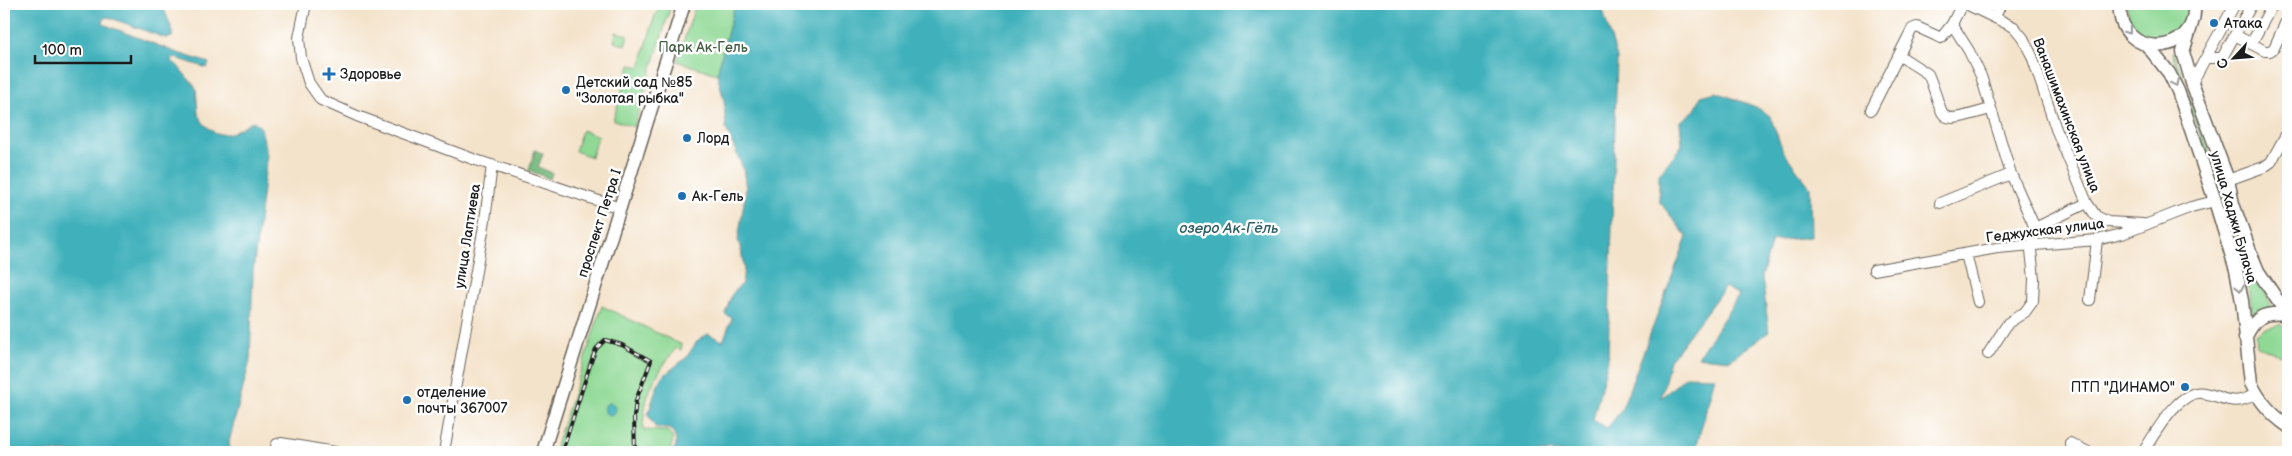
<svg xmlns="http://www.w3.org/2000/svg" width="2292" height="456" font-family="'Balsamiq Sans',sans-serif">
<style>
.green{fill:#8fd995;stroke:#567a58}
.forest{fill:#73b97e;stroke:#486a4d}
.water{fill:#41b1bb;stroke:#2e666c}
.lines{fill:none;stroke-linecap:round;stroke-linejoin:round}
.minor-casing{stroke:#686259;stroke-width:12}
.major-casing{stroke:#686259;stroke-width:15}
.minor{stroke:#fff;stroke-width:10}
.major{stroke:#fff;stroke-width:12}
.rail-casing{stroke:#1c1c1c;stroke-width:4}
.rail{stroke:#fff;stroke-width:2;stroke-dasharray:5.5;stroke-linecap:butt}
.oneway{stroke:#999}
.poi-dot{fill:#1f6fb2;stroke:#fff;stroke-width:2}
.labels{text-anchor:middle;stroke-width:5;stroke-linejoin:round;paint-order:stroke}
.poi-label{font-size:14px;fill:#1c1c1c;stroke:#fff;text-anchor:start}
.park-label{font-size:14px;fill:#445e46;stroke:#fff}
.street-label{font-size:14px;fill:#1c1c1c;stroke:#fff}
.water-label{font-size:15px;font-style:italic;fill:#2d5f64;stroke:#fff}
</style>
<rect width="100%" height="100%" fill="#fff"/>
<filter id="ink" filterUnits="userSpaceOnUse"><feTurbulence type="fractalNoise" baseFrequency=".02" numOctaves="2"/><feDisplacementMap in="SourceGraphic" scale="10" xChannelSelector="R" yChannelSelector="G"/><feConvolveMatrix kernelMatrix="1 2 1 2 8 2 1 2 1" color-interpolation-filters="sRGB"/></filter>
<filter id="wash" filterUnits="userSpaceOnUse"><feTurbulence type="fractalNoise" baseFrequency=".0096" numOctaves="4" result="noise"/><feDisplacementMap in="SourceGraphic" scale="20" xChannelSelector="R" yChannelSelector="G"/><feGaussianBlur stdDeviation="1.12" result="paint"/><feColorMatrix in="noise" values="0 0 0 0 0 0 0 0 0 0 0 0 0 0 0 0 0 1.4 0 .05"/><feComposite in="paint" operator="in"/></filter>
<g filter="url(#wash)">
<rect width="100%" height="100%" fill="#f4e3cb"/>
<path class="green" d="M696 4H735L717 74 677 61Z
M2127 4H2187C2194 46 2128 54 2127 4Z
M661 6 670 9 634 127 613 120 630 65 640 67 655 15Z
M616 32 628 35 625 45 614 42Z
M2173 51 2249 261 2272 307 2253 315 2244 263 2172 54Z
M582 130 598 136 591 157 575 151Z
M602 306 682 345 681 350 676 348C654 378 644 392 643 430L668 431 673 439 670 451 554 452Z
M2280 324 2288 331V358L2257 346 2256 334 2264 328Z"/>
<path class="forest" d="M535 150 543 154 538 167 552 173 550 179 529 170Z"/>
<path class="water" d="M4 4H162L173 32 172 37 165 38 108 17 104 18 103 24 175 52 209 63 207 68 173 57 171 61 177 65 196 88 198 114 204 124 216 134H229L254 121 261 128 267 155 253 272 250 361 229 442 230 452H4Z
M735 4H1601L1617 58 1608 359 1593 420 1607 428 1621 411 1687 237 1659 201V174L1682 145 1680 122 1695 110 1701 96 1716 92 1756 107 1770 116 1783 151 1810 187 1811 237 1772 241 1762 276 1769 332 1730 360 1698 357 1739 295 1725 287 1670 360 1661 398 1686 376 1715 377 1695 452H672C679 444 676 438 671 429L656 428 648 415 656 389 663 376 686 358 698 340 708 334 723 341 732 318 725 314 732 294 742 283 744 269 741 249 738 240 746 189 743 168 726 129 724 100 717 74Z
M604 409a6 6 0 1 1 12 0a6 6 0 1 1-12 0Z"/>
</g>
<g filter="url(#ink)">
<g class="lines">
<defs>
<path id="minor" d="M306 4 299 38 301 58 309 83 321 100 357 116 473 159 620 208
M1962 4 1952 24 1969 51 1981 76 2011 174 2035 228 2031 250 2034 279 2033 301 2025 312 2008 323 1988 354
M1966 4 2014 27 2023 38 2032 56 2056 129 2087 203 2096 216 2108 222 2143 224
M1995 17 2001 4
M2235 35 2265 51H2270L2274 48 2288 17
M2251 44 2273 4
M1900 56 1928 74C1948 121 1932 126 1990 109
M2206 58H2222L2252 4
M2192 83 2235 4
M1871 110 1912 29 1917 27 1941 38 1952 24
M2228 180 2264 167 2271 162 2288 131
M1940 203 2011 174
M2035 228 2087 203
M1966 254 1978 302
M1874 270 1997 248 2097 240 2122 234 2191 207 2215 201
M2090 300 2097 240
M2070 443 2088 452
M274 452 277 444 281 443 335 452
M444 452 485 220 492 165
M2143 452C2155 434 2179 388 2204 393 2227 398 2232 407 2256 394"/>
<path id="major" d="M2120 4C2116 60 2199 59 2194 4
M2192 23 2183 52 2192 83 2228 180 2233 204 2251 254 2258 271 2288 316
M2146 44 2169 73 2178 91 2215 201 2236 270 2242 301 2251 383C2259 401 2272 415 2288 426
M2245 338C2256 316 2263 312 2287 314
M543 452 684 4"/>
</defs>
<use href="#minor" class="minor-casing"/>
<use href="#major" class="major-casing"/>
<use href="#minor" class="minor"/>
<use href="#major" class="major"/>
<defs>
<path id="rail" d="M562 452 592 359 596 349 605 340 622 345 651 361 636 400 634 417 635 452"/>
</defs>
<use href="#rail" class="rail-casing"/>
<use href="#rail" class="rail"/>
</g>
<defs><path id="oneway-chevron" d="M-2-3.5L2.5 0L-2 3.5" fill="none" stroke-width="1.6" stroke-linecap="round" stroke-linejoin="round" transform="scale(1.25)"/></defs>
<g class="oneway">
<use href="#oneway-chevron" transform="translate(2128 31) rotate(52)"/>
<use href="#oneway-chevron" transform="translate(2175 83) rotate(64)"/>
<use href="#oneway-chevron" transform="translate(2240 288) rotate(79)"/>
</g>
</g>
<g class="poi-dot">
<circle cx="2214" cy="23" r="5"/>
<path d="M326.5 66.5h5v5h5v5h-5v5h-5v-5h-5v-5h5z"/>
<circle cx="566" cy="90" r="5"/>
<circle cx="687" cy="138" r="5"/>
<circle cx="682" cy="196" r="5"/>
<circle cx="2185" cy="387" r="5"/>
<circle cx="407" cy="400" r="5"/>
</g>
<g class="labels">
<g class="poi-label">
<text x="2224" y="28">Атака</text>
<text x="340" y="79">Здоровье</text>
<text x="576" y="87">Детский сад №85<tspan x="576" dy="16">"Золотая рыбка"</tspan></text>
<text x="697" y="143">Лорд</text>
<text x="692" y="201">Ак-Гель</text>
<text x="2175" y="392" text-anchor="end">ПТП "ДИНАМО"</text>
<text x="417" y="397">отделение<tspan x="417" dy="16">почты 367007</tspan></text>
</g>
<g class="park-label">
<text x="703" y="52">Парк Ак-Гель</text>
</g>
<g class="street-label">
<text transform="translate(2067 115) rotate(69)" y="5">Ванашимахинская улица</text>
<text transform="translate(2234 217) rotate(74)" y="5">улица Хаджи Булача</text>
<text transform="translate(599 223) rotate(-72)" y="5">проспект Петра I</text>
<text transform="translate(2045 230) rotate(-7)" y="5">Геджухская улица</text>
<text transform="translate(467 236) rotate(-81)" y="5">улица Лаптиева</text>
</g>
<g class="water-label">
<text x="1229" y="233">озеро Ак-Гёль</text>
</g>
</g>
<rect width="2292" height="456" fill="none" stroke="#fff" stroke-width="20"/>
<g transform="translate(2234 58) rotate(244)" stroke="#ffffff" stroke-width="4" paint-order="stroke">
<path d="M0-4L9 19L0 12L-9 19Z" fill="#1c1c1c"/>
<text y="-8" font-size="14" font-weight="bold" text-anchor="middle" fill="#1c1c1c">С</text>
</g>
<path d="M35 55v8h96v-8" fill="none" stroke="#1c1c1c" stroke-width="2.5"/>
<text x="42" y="55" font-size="15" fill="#1c1c1c" stroke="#ffffff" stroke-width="4" paint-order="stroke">100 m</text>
</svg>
